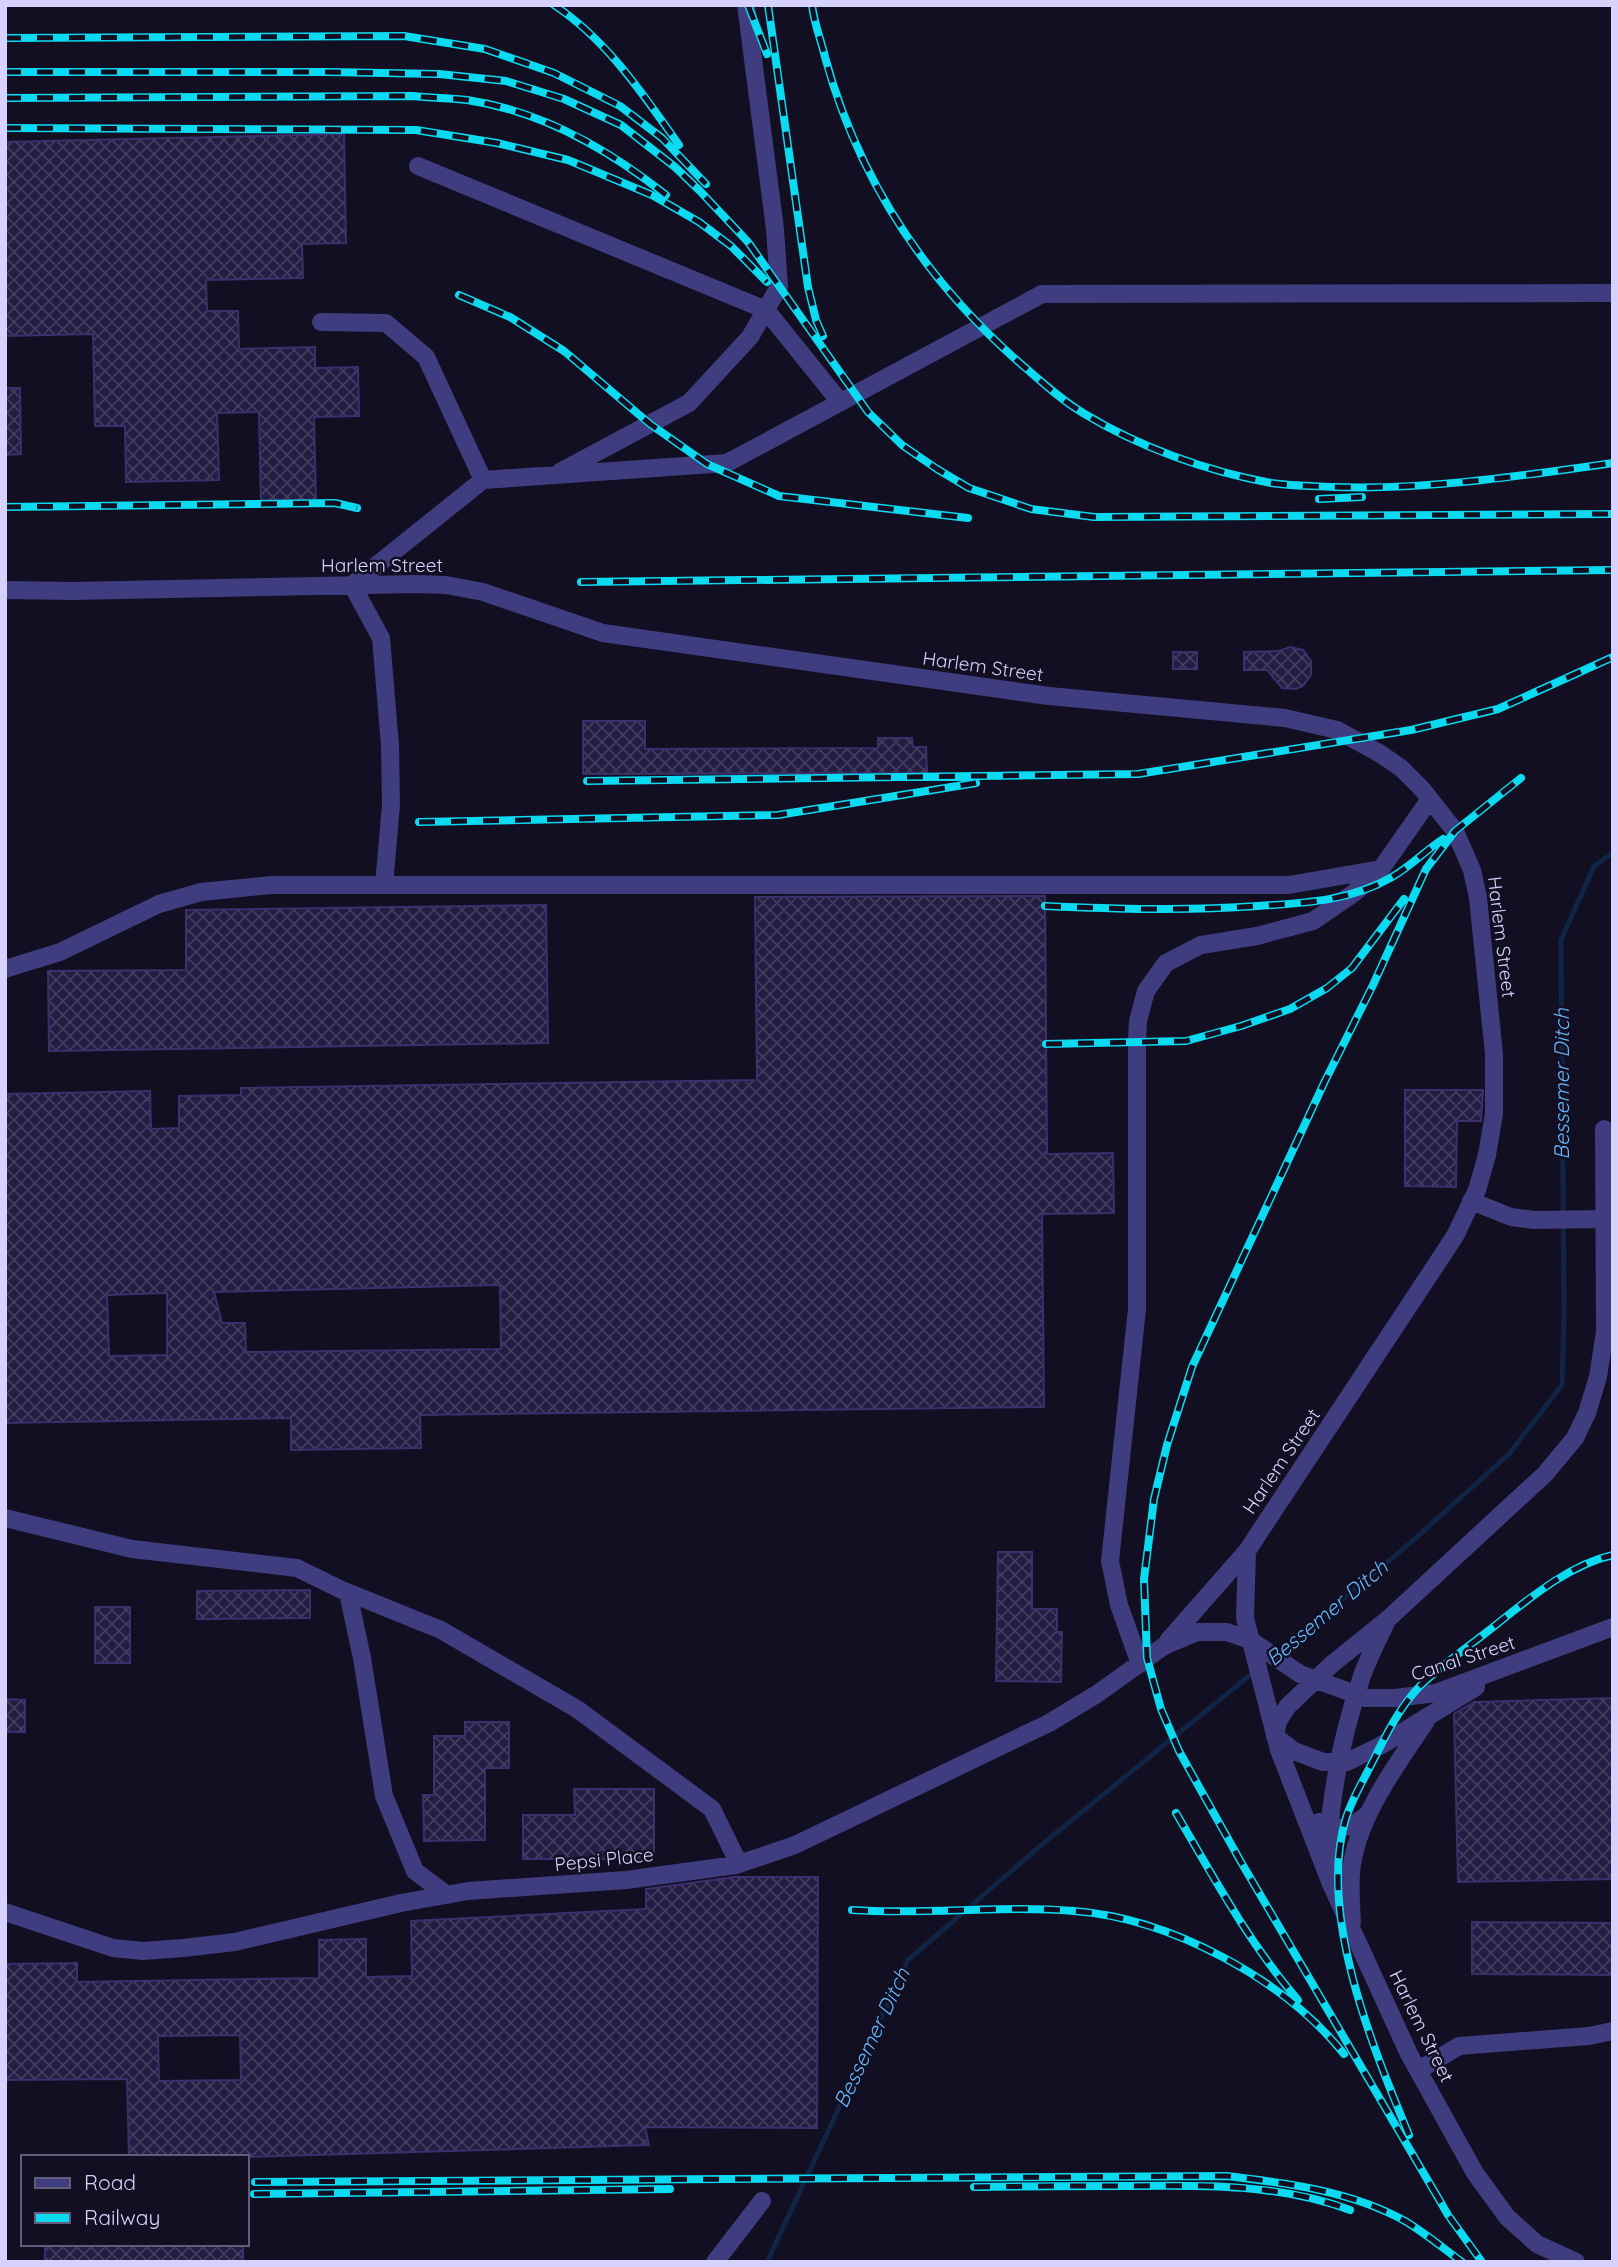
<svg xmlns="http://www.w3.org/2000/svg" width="1618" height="2267" font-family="Quicksand,sans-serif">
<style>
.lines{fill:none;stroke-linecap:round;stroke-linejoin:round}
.stream{stroke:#102445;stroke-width:5}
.building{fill:url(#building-cross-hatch);stroke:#3b2f6d;stroke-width:2;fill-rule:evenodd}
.minor{stroke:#3f3c7f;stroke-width:18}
.rail-casing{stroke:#0bdaf0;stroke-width:8}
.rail{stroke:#120f22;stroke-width:5;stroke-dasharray:16;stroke-linecap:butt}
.labels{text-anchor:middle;stroke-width:5;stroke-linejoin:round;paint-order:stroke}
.street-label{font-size:19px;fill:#d7d2fd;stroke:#120f22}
.water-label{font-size:21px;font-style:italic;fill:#66b4f8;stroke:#120f22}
</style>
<defs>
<pattern id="building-cross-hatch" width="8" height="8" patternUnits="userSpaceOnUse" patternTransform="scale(1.75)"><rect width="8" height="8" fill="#241c42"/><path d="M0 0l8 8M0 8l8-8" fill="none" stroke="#433c5e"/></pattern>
</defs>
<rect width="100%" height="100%" fill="#120f22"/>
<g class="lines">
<path class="stream" d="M1276 1654 1408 1545 1509 1454 1562 1385 1564 1315 1561 940 1594 866 1613 853
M767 2262 908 1960 1045 1842 1255 1671"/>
</g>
<path class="building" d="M344 134 346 243 302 244 303 278 206 280 207 311H238L239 349 315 347V368L358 367 359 416 314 417 316 503 261 504 259 412 217 413 219 480 126 482 125 426H95L93 334 5 336V142Z
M5 388H20L21 454 5 455Z
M1290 647 1303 650 1311 661V675L1303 686 1296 689 1282 688 1267 670H1244V652L1279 651Z
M1173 652H1197V669H1173Z
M583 721H645V749L878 748V738H912L913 747H926L927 773 583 774Z
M1045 896 1047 1154 1113 1153 1114 1213 1042 1214 1044 1407 420 1415 421 1448 291 1450V1418L5 1423V1094L150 1091 151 1129 179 1128V1096L241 1095V1088L757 1080 755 897ZM500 1285 501 1349 246 1352 245 1323H222L214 1292ZM167 1293V1355L109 1356 107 1295Z
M546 905 548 1043 49 1051 48 971 186 970V910Z
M1405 1090H1483L1481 1121H1457L1456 1187 1405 1186Z
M998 1552H1032V1609H1057V1632H1062L1061 1682 996 1681Z
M310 1590V1618L197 1619V1591Z
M95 1607H130V1663H95Z
M1613 1698V1879L1458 1882 1454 1714 1474 1702Z
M5 1699 25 1700V1732H5Z
M465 1722H509V1768H485V1840L424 1841 423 1795H434V1736H465Z
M574 1789H654V1859H523V1815H575Z
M734 1877H818L817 2128 645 2127 649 2145 247 2157H129L127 2079 5 2080V1964L77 1963V1982L319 1978V1940L366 1939V1977L412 1976 411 1921 646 1909V1889ZM240 2035 241 2080 159 2081 158 2036Z
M1472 1922 1613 1923V1975L1472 1974Z
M45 2244H243V2262H45Z"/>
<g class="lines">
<path class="minor" d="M418 166 766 310 840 402
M321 322 386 323 426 357 483 480
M560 472 689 403 750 337 779 287 775 229 746 5
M5 590 73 591 416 584 446 585 483 592 603 633 1049 696 1285 718 1337 730 1379 753 1401 768 1422 789 1455 831 1472 870 1478 898 1494 1054V1114L1487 1155 1477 1190 1455 1236 1247 1551 1245 1618 1279 1750 1331 1884 1409 2054 1475 2173 1507 2217 1537 2244 1576 2262
M384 885 391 804 390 746 381 638 352 585 483 480 727 463 1042 294 1613 293
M5 969 60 952 159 904 201 892 272 885H1289L1381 869
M1471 1201 1511 1217 1534 1220 1604 1219
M5 1518 132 1549 297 1568 348 1593 362 1658 384 1796 415 1871 447 1895
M342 1590 441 1630 577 1709 712 1809 739 1864
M1168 1641 1247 1551
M1140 1664 1119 1605 1110 1561 1137 1309V1041L1138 1021 1146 991 1166 963 1201 945 1257 936 1313 921 1354 893 1381 869 1430 799
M1476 1687 1380 1746 1347 1762H1323L1294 1751 1275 1736 1278 1721 1288 1706 1331 1665 1388 1619 1545 1474 1575 1438 1587 1413 1598 1377 1605 1331 1604 1129
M1319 1822C1337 1833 1353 1827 1368 1814
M1327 1864C1329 1801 1341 1739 1361 1679 1367 1660 1377 1642 1385 1625
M5 1912 113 1948 143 1951 183 1948 235 1942 401 1903 468 1891 626 1880 736 1865 795 1845 1049 1723 1097 1694 1164 1646 1197 1632H1227L1250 1640 1300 1674 1366 1698H1395L1436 1693 1613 1627
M1352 1922C1351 1906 1350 1889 1351 1873 1355 1820 1397 1764 1426 1721
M1419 2070 1459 2046 1589 2036 1613 2031
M715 2262 762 2201"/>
<defs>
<path id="rail" d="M554 5C607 40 643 94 679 145
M748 5 767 54
M768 5 808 287 816 320 823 336
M812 5C814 23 821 40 825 57 857 175 922 275 1013 357 1035 376 1058 398 1083 413 1139 447 1206 471 1271 483 1292 486 1313 486 1334 487 1428 490 1520 476 1613 463
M5 38 404 36 485 49 554 73 620 106 662 138 706 184
M5 72H328L439 74 506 81 564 99 621 125 675 167 700 191 748 242 868 412 902 445 937 469 969 488 1031 509 1094 517 1613 514
M5 98 413 96C431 98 450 98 467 100 542 111 608 149 666 195
M5 128 416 130 497 143 568 160 652 195 699 222 731 246 767 282
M459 295 510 317 564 351 650 424 707 464 779 496 968 518
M1319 499 1362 497
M5 507 335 503 357 508
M581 582 1613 570
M587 781 1138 774 1411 730 1498 709 1613 657
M419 822 778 815 976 783
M1045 906C1116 909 1187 911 1258 906 1304 903 1351 901 1392 877 1410 867 1426 850 1443 839
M1046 1044 1186 1041 1241 1026 1290 1009 1327 988 1352 968 1404 899
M1176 1813C1214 1878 1249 1943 1298 2000
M852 1910C926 1915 1000 1905 1074 1911 1170 1918 1284 1979 1344 2054
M1409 2135C1373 2048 1317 1913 1346 1818 1352 1799 1364 1779 1373 1761 1386 1735 1400 1706 1421 1685 1440 1667 1462 1651 1483 1635 1522 1605 1564 1566 1613 1555
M255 2182 1227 2176C1287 2183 1351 2191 1405 2221 1425 2233 1443 2248 1462 2262
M974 2187C1027 2186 1079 2186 1131 2186 1203 2185 1281 2184 1350 2210
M1433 2189 1448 2215 1482 2262
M254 2194 670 2189
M1437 2196 1241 1862 1179 1751 1161 1709 1147 1658 1144 1579 1154 1499 1167 1445 1192 1367 1325 1081 1373 985 1426 869 1455 831 1521 778"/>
</defs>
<use href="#rail" class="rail-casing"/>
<use href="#rail" class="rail"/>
</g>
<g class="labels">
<g class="street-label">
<text x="382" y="572">Harlem Street</text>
<text transform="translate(983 666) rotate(8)" y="7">Harlem Street</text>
<text transform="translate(1502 937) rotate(83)" y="7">Harlem Street</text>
<text transform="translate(1281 1461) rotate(-56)" y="7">Harlem Street</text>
<text transform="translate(1463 1658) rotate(-18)" y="7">Canal Street</text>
<text transform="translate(604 1859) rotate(-6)" y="7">Pepsi Place</text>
<text transform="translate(1422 2026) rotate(64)" y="7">Harlem Street</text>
</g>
<g class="water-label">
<text transform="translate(1562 1084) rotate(-90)" y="7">Bessemer Ditch</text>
<text transform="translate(1327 1613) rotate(-40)" y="7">Bessemer Ditch</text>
<text transform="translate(872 2038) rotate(-65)" y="7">Bessemer Ditch</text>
</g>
</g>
<rect width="1618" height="2267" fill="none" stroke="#d7d2fd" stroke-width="14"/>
<rect x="21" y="2155" width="228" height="91" fill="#120f22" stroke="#615d7a" stroke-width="2"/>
<rect x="35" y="2178" width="35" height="10" fill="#3f3c7f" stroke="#615d7a" stroke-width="2"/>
<text x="84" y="2190" font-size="21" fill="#d7d2fd">Road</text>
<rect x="35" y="2213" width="35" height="10" fill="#0bdaf0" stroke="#615d7a" stroke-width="2"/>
<text x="84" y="2225" font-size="21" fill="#d7d2fd">Railway</text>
</svg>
